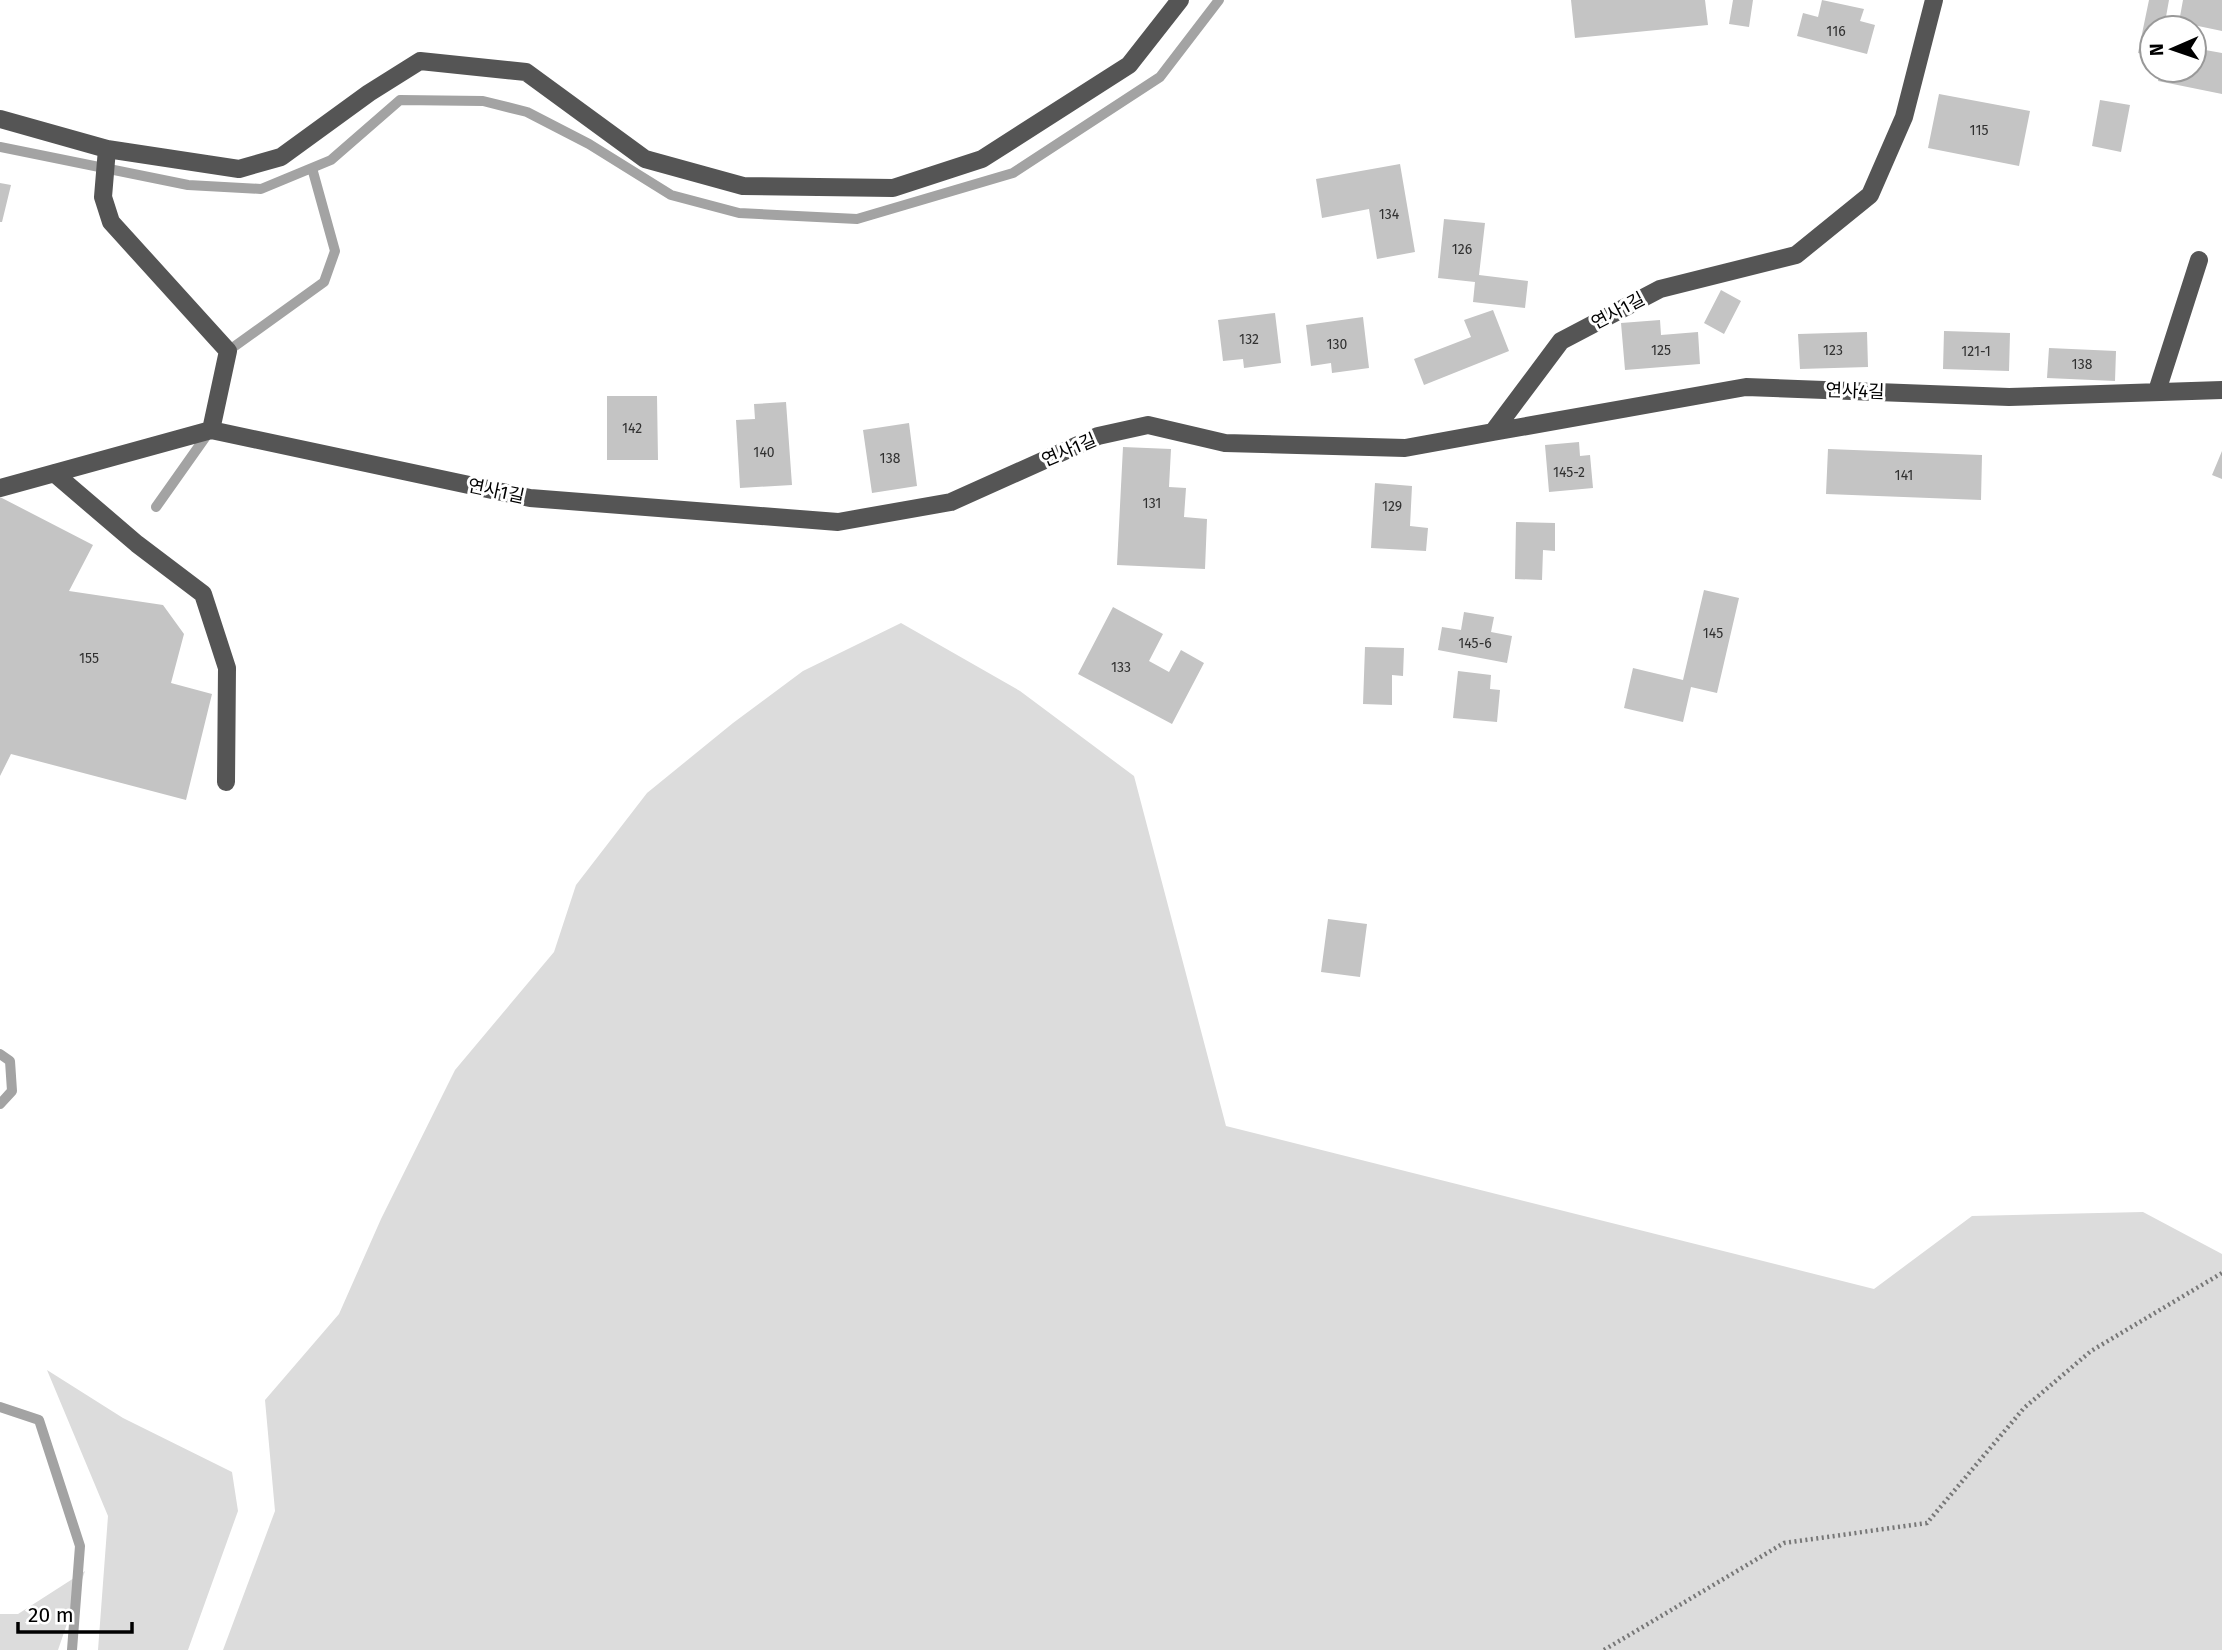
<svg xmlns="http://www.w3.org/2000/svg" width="2222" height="1650" font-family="'Fira Sans','Noto Sans KR',sans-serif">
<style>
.green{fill:#dcdcdc}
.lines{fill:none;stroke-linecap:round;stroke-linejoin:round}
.stream{stroke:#a3a3a3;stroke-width:10}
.building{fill:#c4c4c4}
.path{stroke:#777;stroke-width:4.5;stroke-dasharray:2 3.5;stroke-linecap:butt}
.minor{stroke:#555;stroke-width:18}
.labels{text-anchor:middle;stroke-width:6;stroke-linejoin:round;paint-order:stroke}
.number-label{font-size:14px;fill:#313131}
.street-label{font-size:18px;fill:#000;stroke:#fff}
</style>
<rect width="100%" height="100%" fill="#fff"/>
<path class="green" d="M901 623 1020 691 1134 776 1226 1126 1874 1289 1972 1216 2143 1212 2222 1254V1650H223L275 1511 265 1400 339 1314 381 1219 455 1070 554 952 576 885 647 793 733 723 803 671Z
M47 1370 123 1418 232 1472 238 1511 188 1650H98L108 1516Z
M85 1571 58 1650H0V1614H18Z"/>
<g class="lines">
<path class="stream" d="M0 147 188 185 261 189 331 160 400 100 483 101 527 112 589 144 671 195 739 213 857 219 1013 173 1160 77 1219 0
M228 351 324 282 335 251 312 168
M156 507 209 432
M0 1054 10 1061 12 1091 0 1104
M0 1407 39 1420 80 1546 72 1650"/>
</g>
<path class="building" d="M1571 0H1705L1708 25 1575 38Z
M1733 0H1753L1749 27 1729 24Z
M1822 0 1864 9 1860 21 1875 25 1867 54 1797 36 1803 13 1818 17Z
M2149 0H2169L2164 28H2152V56L2138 53Z
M2183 0H2222V31L2179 22Z
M2194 48 2222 53V94L2158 81 2160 70H2194Z
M1939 94 2030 111 2019 166 1928 148Z
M2100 100 2130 105 2121 152 2092 146Z
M1400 164 1415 252 1377 259 1369 209 1322 218 1316 179Z
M0 183 11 185 2 222H0Z
M1444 219 1485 223 1479 275 1528 281 1525 308 1473 302 1475 282 1438 278Z
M1721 290 1741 301 1724 334 1704 323Z
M1493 310 1509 351 1424 385 1414 359 1471 337 1464 320Z
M1275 313 1281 363 1244 368 1243 359 1223 361 1218 320Z
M1363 317 1369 368 1332 373 1331 363 1311 366 1306 325Z
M1660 320 1661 335 1698 332 1700 364 1625 370 1621 323Z
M1944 331 2010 333 2009 371 1943 369Z
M1867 332 1868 367 1800 369 1798 334Z
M2049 348 2116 351 2115 381 2047 378Z
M607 396H657L658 460H607Z
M786 402 792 485 740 488 736 420 755 419 754 404Z
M909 423 917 486 872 493 863 430Z
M1579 442 1580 456 1590 455 1593 488 1549 492 1545 445Z
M1123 447 1171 449 1169 487 1186 488 1184 517 1207 519 1205 569 1117 565Z
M1828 449 1982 455 1981 500 1826 494Z
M2222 451V479L2212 475Z
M1375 483 1412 486 1410 526 1428 528 1426 551 1371 548Z
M0 497 93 545 69 591 163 605 184 634 171 683 212 694 186 800 11 754 0 776Z
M1516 522 1555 523V551L1543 550 1542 580 1515 579Z
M1704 590 1739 598 1717 693 1691 687 1683 722 1624 708 1633 668 1683 680Z
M1113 607 1163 634 1149 661 1169 672 1181 650 1204 663 1172 724 1078 674Z
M1464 612 1494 617 1491 632 1512 636 1507 663 1438 650 1442 627 1461 630Z
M1365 647 1404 648 1403 676 1392 675V705L1363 704Z
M1458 671 1491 675 1490 689 1500 690 1497 722 1453 718Z
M1328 919 1367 924 1360 977 1321 972Z"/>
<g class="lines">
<path class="path" d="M1604 1650 1784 1543 1927 1523 2024 1408 2091 1351 2222 1273"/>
<path class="minor" d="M0 119 107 149 239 169 281 157 369 93 420 61 526 72 645 159 743 186 893 188 982 159 1129 65 1180 0
M107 149 103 197 111 222 228 351 211 430
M2157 391 2199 260
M1493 432 1746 387 2009 397 2222 390
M54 473 137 544 203 594 227 668 226 782
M0 488 211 430 530 498 838 522 951 502 1098 436 1148 425 1225 443 1405 448 1493 432 1561 341 1660 289 1796 255 1870 195 1904 117 1934 0"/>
</g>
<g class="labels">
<g class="number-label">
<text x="1836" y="36">116</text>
<text x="1979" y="135">115</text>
<text x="1389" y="219">134</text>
<text x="1462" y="254">126</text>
<text x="1249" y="344">132</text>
<text x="1337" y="349">130</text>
<text x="1661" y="355">125</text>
<text x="1833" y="355">123</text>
<text x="1976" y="356">121-1</text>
<text x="2082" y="369">138</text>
<text x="632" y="433">142</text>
<text x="764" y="457">140</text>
<text x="890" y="463">138</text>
<text x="1569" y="477">145-2</text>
<text x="1904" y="480">141</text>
<text x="1152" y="508">131</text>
<text x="1392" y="511">129</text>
<text x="1713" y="638">145</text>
<text x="1475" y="648">145-6</text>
<text x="89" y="663">155</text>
<text x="1121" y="672">133</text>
</g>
<g class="street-label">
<text transform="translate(1618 311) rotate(-28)" y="6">연사1길</text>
<text transform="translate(1855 391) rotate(2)" y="6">연사4길</text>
<text transform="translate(1069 450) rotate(-23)" y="6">연사1길</text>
<text transform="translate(496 491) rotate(12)" y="6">연사1길</text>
</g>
</g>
<g transform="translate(2173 49) rotate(268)"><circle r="33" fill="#ffffff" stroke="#999999" stroke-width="2"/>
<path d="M0-5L12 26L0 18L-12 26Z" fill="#000000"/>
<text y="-10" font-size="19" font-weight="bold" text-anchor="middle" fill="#000000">N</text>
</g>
<path d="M18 1622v10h114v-10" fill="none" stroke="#000000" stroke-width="3.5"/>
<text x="28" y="1622" font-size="21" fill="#000000" stroke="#ffffff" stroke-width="5" paint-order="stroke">20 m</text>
</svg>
